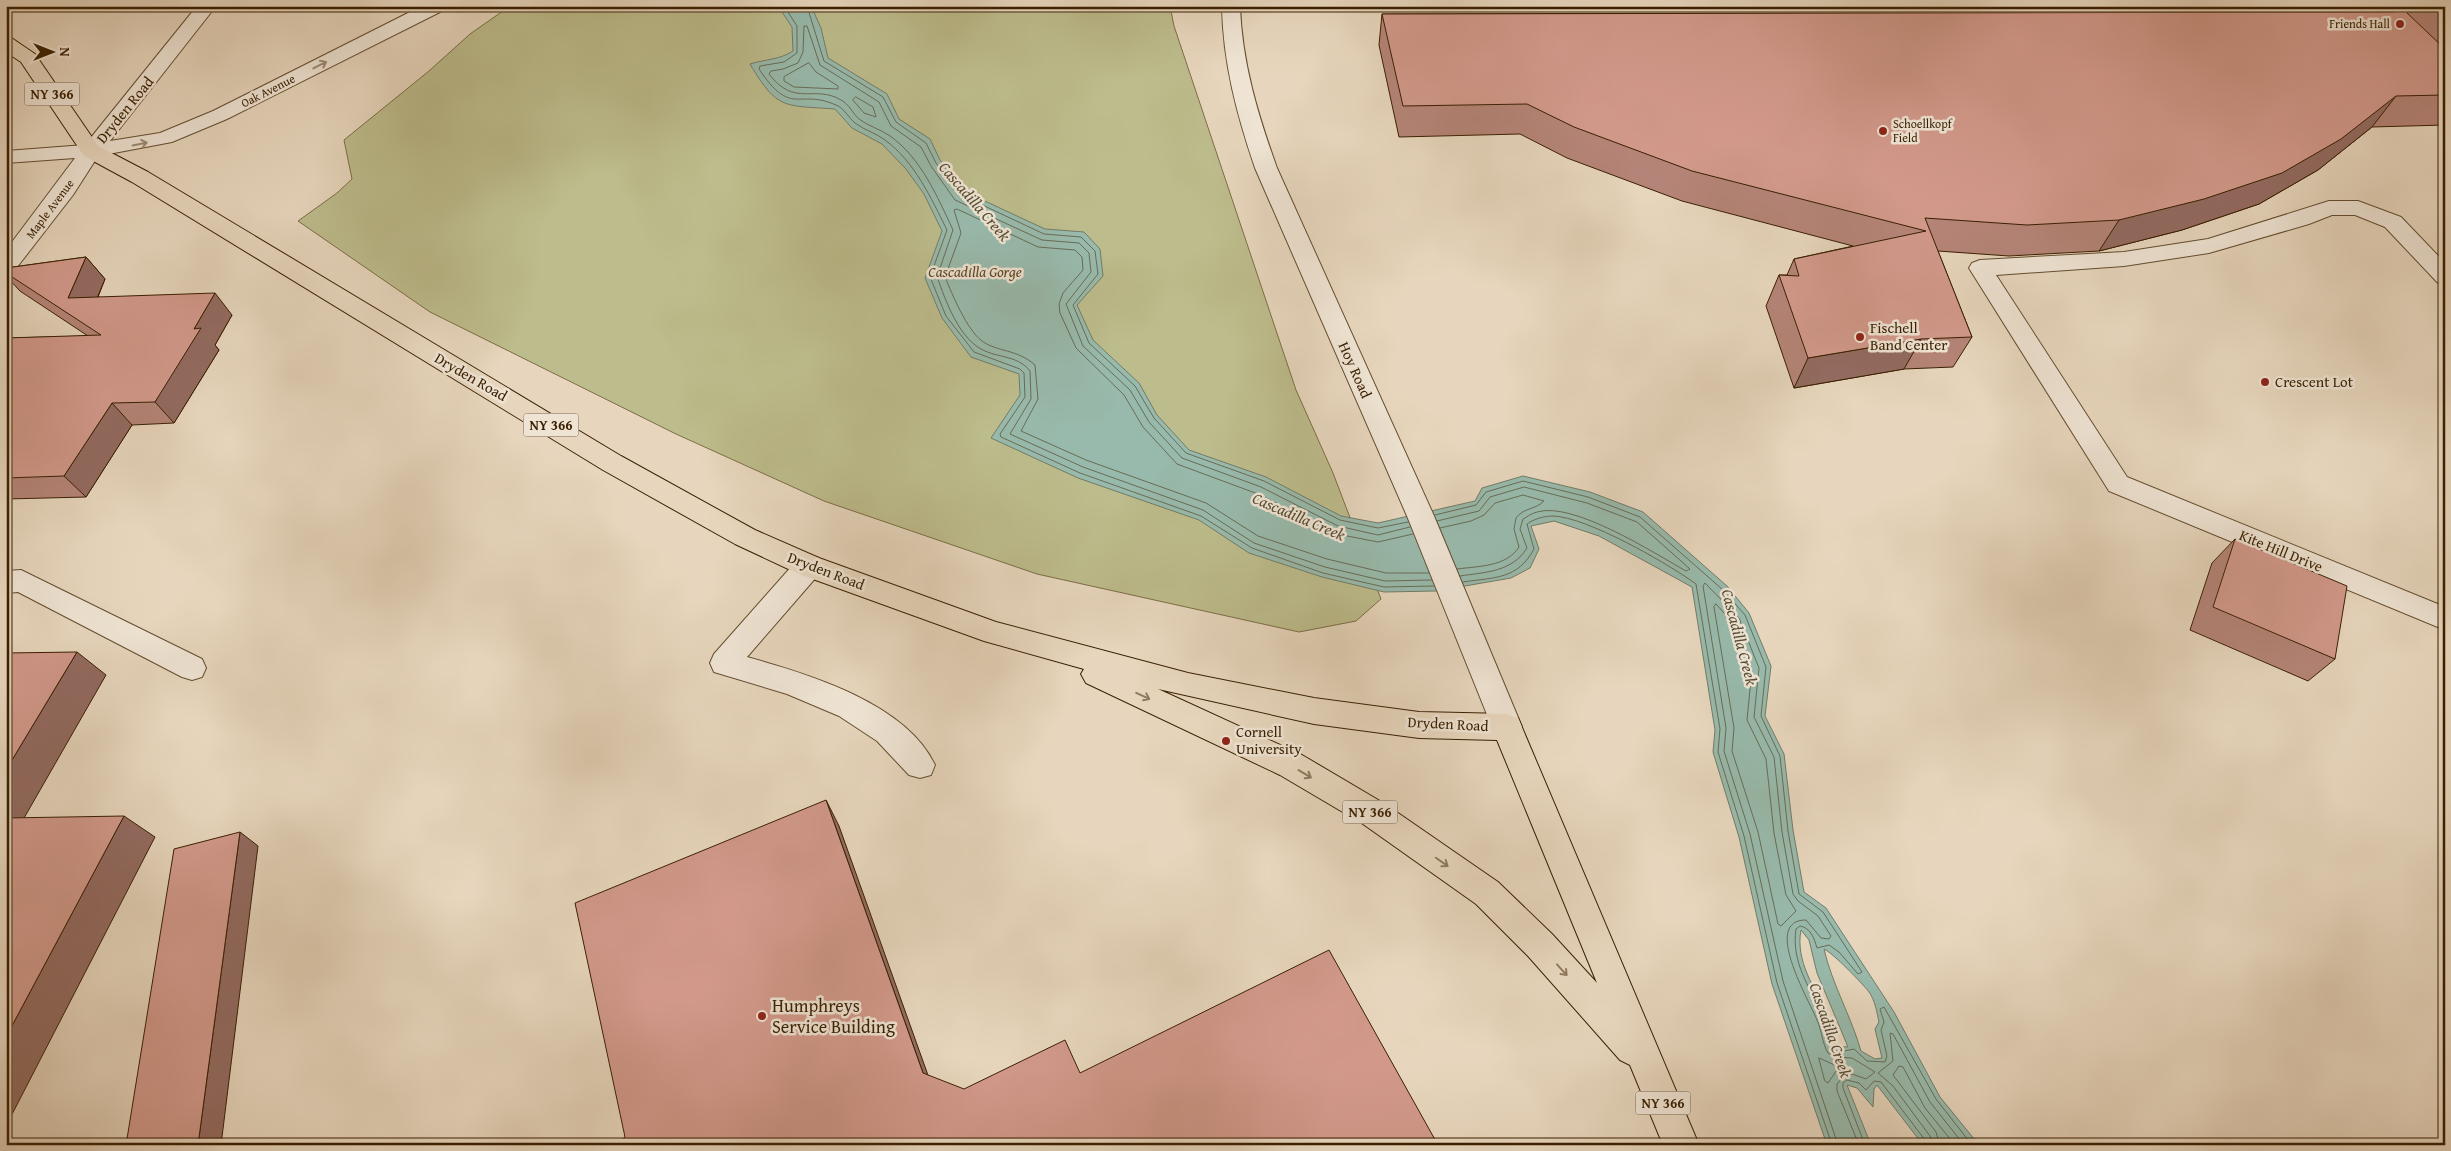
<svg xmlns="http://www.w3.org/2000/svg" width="2451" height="1151" font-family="'Gentium Book Plus',serif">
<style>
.green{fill:#bdbc8c;stroke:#7b6e46}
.water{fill:#98baac;stroke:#727c67;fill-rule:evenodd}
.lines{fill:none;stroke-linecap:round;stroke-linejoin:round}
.shore{stroke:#686c56;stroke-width:1}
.minor-casing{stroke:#644d2f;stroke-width:2}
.major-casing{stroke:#391f00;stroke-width:2}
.minor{fill:#efe4d4;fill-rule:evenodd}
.major{fill:#e7d6bd;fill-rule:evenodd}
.wall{fill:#b58478;stroke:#391f00}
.shaded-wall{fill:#936b61;stroke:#391f00}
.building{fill:#d2998b;stroke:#391f00}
.oneway{stroke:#9d8b75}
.oneway2{stroke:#907a5e}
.poi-dot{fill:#8f2418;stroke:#efe4d4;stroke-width:2}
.labels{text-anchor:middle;stroke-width:5;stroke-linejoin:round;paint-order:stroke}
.far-poi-label{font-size:12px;fill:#391f00;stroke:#efe4d4;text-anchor:end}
.far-street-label{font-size:12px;fill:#391f00;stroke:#efe4d4}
.shield{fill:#efe4d4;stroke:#705a40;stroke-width:1}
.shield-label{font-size:14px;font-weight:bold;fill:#391f00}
.street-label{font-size:15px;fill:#391f00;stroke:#efe4d4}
.park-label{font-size:15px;font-style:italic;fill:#5a4623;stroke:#efe4d4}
.poi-label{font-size:15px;fill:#391f00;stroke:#efe4d4;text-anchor:start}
.water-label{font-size:16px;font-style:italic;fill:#564e34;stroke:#efe4d4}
.near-poi-label{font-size:18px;fill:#391f00;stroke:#efe4d4;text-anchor:start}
</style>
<rect width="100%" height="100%" fill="#e7d6bd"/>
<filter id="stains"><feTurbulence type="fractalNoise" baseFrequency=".004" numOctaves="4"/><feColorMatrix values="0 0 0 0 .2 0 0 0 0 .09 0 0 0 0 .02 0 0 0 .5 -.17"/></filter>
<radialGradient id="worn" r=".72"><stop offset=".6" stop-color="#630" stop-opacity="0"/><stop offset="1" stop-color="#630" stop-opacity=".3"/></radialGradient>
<path class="green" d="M510 6H1170L1174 26 1296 390 1333 473 1381 599 1356 621 1299 632 1037 574 824 501 676 434 430 312 298 221 337 193 352 179 344 140 429 71 470 34Z"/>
<path class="water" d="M778 6H811L821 28 828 58 887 94 899 119 930 139 940 160 961 190 1045 229 1084 232 1100 249 1103 276 1077 305 1093 340 1139 383 1157 415 1189 450 1266 477 1341 516 1378 523 1475 501 1482 488 1523 476 1590 492 1643 512 1727 586 1749 613 1771 666 1765 716 1784 754 1793 830 1804 892 1826 908 1894 1012 1940 1097 1979 1145H1923L1877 1085 1874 1089 1873 1107 1857 1088 1847 1085 1871 1145H1827L1772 984 1739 837 1713 752 1715 730 1692 587 1599 536 1554 521 1531 526 1539 549 1530 568 1511 578 1436 591 1384 592 1322 577 1249 553 1199 520 1078 478 991 438 1020 395 1019 374 971 357 942 318 925 278 942 231 924 194 906 169 882 144 852 128 835 109C784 105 778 111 750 64 766 59 779 60 793 51L792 27ZM1801 930 1809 940 1817 973 1848 1047 1836 1046C1833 1036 1832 1025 1827 1015 1815 988 1795 961 1801 930ZM1824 949C1833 953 1862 983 1869 992 1875 1000 1877 1013 1879 1022L1875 1029 1882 1058 1875 1059 1861 1051C1851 1016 1832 984 1824 949Z"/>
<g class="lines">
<path class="shore" d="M784 6 797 26V53L784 62 760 66 759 69C792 118 797 88 836 105 844 108 849 118 855 123 864 130 876 133 885 140 915 162 931 198 947 230L930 277 946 316 974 352 1020 369 1024 373 1025 397 1000 434 1001 437 1080 473 1201 516 1252 548 1323 573 1384 587 1434 586
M807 6 824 61 883 97 896 122 926 143 936 163 959 194 1044 234 1081 237 1095 251 1098 274 1073 305 1089 343 1135 386 1154 418 1186 453 1264 481 1340 520 1378 528 1408 522
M809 63 816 72 838 86V89L794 87 784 81V77Z
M856 97 873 107 876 117 864 113 853 100Z
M1435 515 1476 505 1486 492 1523 481 1588 497 1640 517 1723 590 1745 615 1766 667 1761 716 1780 756 1788 831 1799 894 1823 912 1862 972 1858 974 1839 952 1829 945 1817 948C1814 938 1811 928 1800 926L1796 929C1791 963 1810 987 1823 1017 1827 1026 1829 1037 1831 1047L1839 1052 1854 1049 1867 1061 1885 1062 1887 1056 1881 1030 1884 1022 1880 1009 1884 1007 1936 1099 1972 1145
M1437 521 1479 511 1490 497 1524 487 1587 503 1637 522 1690 569 1686 571C1654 553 1573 501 1537 512 1532 513 1527 517 1523 519L1520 529 1527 548C1512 572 1486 572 1460 576
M1410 527 1378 535 1338 526 1261 487 1182 458 1149 422 1130 390 1083 346 1066 304 1091 272 1089 253 1079 243 1042 240 955 200 931 166 921 147 891 126 879 102 820 65 807 26H804L803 52 798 63 783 69 771 71 769 74C795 108 814 84 841 100 849 104 853 114 859 119 868 126 880 129 890 136 921 158 937 196 953 230L937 277C946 301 959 340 985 351 1001 358 1018 356 1030 371L1031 399 1010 434 1083 467 1203 510 1254 543 1325 567 1385 581 1432 580
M1440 528 1471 521 1484 515 1495 503 1523 495 1544 501C1537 509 1523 508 1516 518L1514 529 1519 547C1506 567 1479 566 1457 569
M1413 534 1378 542 1337 534 1258 494 1177 464 1143 427 1124 395 1076 348 1060 313 1059 304 1063 293 1083 270 1082 257 1075 250 1038 247 957 209 954 210 961 233 945 277C952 294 967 330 982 341 997 352 1017 349 1035 365L1038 399 1021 431 1086 460 1206 503 1258 536 1327 559 1386 573H1429
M1463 582C1495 577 1517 580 1534 549L1527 524C1534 519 1544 516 1553 516 1587 517 1667 563 1696 584L1720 729 1718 752 1744 836 1777 983 1832 1145
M1716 604 1733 623 1752 669 1747 720 1766 759 1774 833 1786 895 1796 911 1781 926 1778 924 1758 832 1732 751 1734 728 1714 607Z
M1819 1058 1839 1067 1828 1083 1825 1081Z
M1838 1145 1783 981 1750 834 1724 751 1726 728 1703 586 1705 583 1739 618 1759 668 1754 717 1774 757 1782 832 1793 894 1798 901 1818 916 1831 936 1829 939 1821 938 1806 920C1761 920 1810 1002 1817 1020 1822 1031 1822 1043 1828 1053L1835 1057 1852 1058 1875 1072 1866 1079 1852 1074 1845 1075 1837 1084V1091L1859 1145
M1865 1145 1843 1088V1083L1847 1080 1859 1083 1866 1090 1874 1081 1881 1082 1925 1140 1926 1145
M1932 1145 1930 1136 1893 1086 1878 1073 1893 1061 1890 1033 1893 1034 1930 1102 1964 1145
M1940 1145 1936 1132 1893 1075 1899 1066 1903 1067 1925 1108 1955 1145"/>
<defs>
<path id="minor" d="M197 6H216L110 141 160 133 213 111 422 6H446L444 10 227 119 172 142 98 156 73 195 14 271 6 273V250L75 158 6 163V151L85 145Z
M1222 6H1240C1242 63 1258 115 1277 168L1434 516 1522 727 1518 736 1507 740 1496 736 1492 727 1407 516 1255 168C1237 115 1223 63 1222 6Z
M2329 201H2358L2401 217 2445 263V285L2437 282 2385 227 2355 215H2332L2309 224 2209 253 2124 266 1996 275 2127 477 2445 607V630L2109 491 1969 268 1972 263 1980 260 2124 252 2208 239Z
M809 555 819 558 823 566 819 574 747 657C808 674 906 703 935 765L931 775 920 778 909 775 877 741 839 716 787 694 714 672 710 663 714 654 799 558Z
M21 570 202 659 206 668 202 677 192 680 182 677 18 592 6 593V571Z"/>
<path id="major" d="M6 37 13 39 35 54 98 146 148 172 621 456 755 530 819 558 996 622 1188 673 1314 698 1419 712 1507 714 1518 718 1699 1145H1663L1630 1065 1620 1060 1528 956 1476 904 1363 824 1280 775 1086 683 1081 674 1084 669 984 641 799 574 735 544 603 470 132 182 84 156 21 62 6 52ZM1158 689 1314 724 1419 738 1497 740 1597 983 1552 934 1498 882 1385 804 1302 755Z"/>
</defs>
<use href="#minor" class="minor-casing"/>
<use href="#major" class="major-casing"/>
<use href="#minor" class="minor"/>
<use href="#major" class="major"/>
</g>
<path class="wall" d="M2337 6H2445V42H2438L2445 49V125L2372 127 2318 170 2259 204 2182 230 2099 251 2009 256 1938 251 1972 337 1953 367 1904 369 1794 388 1766 306 1779 275H1787L1794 259 1853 246 1682 201 1567 158 1520 134 1399 137 1379 45 1382 14 2343 12Z
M86 257 105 279 98 297 232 315 215 345 219 350 174 423 132 425 86 497 6 499V338L88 336 20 291 6 276V268Z
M2235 539 2335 659 2308 681 2190 630 2212 563Z"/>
<path class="shaded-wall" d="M2396 96 2372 127 2318 170 2259 204 2182 230 2099 251 2119 220Z
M86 257 105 279 88 320 68 298Z
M215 293 232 315 215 345 219 350 174 423 155 402 194 329Z
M1921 339 1904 369 1794 388 1808 358Z
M112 403 132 425 86 497 64 476Z
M77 652 106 675 12 839 6 835V770Z
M826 800 839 826 934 1092 923 1073Z
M124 816 155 837 6 1126V1037Z
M240 832 258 846 221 1145H198Z"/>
<path class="building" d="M2388 6H2445V12H2406L2445 49V95L2396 96 2341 139 2282 173 2204 199 2119 220 2027 225 1925 218 1972 337 1921 339 1808 358 1779 275 1799 276 1794 259 1926 231 1692 171 1574 127 1527 104 1403 106 1382 14 2394 12Z
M86 257 68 298 215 293 194 329 201 328 155 402 112 403 64 476 6 478V338L101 335 6 273V268Z
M2235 539 2347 586 2335 659 2213 607Z
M77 652 6 770V653Z
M826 800 923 1073 964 1089 1065 1040 1080 1073 1329 950 1438 1145H618L625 1137 575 903Z
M124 816 6 1037V818Z
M240 832 198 1145H126L174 849Z"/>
<defs><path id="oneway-shaft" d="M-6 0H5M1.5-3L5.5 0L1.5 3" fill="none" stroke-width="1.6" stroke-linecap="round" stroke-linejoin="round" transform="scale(1.25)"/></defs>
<g class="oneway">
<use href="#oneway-shaft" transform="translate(320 65) rotate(-27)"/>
<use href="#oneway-shaft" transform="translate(140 144) rotate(-11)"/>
</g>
<g class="oneway2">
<use href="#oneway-shaft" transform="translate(1143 696) rotate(25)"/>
<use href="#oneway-shaft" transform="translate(1305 774) rotate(31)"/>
<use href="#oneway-shaft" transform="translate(1442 862) rotate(35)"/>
<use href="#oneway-shaft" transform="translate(1562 970) rotate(48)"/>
</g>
<g class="poi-dot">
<circle cx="2400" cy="24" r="5"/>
<circle cx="1883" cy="131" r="5"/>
<circle cx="1860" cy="337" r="5"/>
<circle cx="2265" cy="382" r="5"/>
<circle cx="1226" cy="741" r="5"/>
<circle cx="762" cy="1016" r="5"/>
</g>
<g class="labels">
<g class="far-poi-label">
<text x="2390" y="28">Friends Hall</text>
<text x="1893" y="128" text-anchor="start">Schoellkopf<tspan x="1893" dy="14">Field</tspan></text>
</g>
<g class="far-street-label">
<text transform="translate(268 91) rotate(-27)" y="4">Oak Avenue</text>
<text transform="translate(50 209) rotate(-53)" y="4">Maple Avenue</text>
</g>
<g class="shield">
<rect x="24.5" y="82.5" width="55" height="23" rx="4"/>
<rect x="523.5" y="413.5" width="55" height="23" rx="4"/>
<rect x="1342.5" y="800.5" width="55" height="23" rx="4"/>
<rect x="1635.5" y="1091.5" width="55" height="23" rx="4"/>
</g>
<g class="shield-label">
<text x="52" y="99">NY 366</text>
<text x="551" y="430">NY 366</text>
<text x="1370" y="817">NY 366</text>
<text x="1663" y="1108">NY 366</text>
</g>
<g class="street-label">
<text transform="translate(125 110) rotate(-51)" y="5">Dryden Road</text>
<text transform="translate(1355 370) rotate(66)" y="5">Hoy Road</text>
<text transform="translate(471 377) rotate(30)" y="5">Dryden Road</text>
<text transform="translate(2281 551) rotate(22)" y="5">Kite Hill Drive</text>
<text transform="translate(826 571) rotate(21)" y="5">Dryden Road</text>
<text transform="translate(1448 724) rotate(3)" y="5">Dryden Road</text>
</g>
<g class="park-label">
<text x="975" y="277">Cascadilla Gorge</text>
</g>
<g class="poi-label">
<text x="1870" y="333">Fischell<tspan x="1870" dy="17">Band Center</tspan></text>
<text x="2275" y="387">Crescent Lot</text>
<text x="1236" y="737">Cornell<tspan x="1236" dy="17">University</tspan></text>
</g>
<g class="water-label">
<text transform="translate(975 201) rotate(49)" y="6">Cascadilla Creek</text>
<text transform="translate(1299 516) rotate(23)" y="6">Cascadilla Creek</text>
<text transform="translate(1740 637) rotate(75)" y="6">Cascadilla Creek</text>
<text transform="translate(1831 1030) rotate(71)" y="6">Cascadilla Creek</text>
</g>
<g class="near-poi-label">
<text x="772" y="1012">Humphreys<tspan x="772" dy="21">Service Building</tspan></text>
</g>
</g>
<rect width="2451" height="1151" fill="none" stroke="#e7d6bd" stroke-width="25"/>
<rect x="8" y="8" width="2436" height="1136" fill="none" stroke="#391f00" stroke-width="2.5"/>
<rect x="12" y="12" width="2426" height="1126" fill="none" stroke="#391f00"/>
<g transform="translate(52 52) rotate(90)" stroke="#efe4d4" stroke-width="4" paint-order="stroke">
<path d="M0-4L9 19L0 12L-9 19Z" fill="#391f00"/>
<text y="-8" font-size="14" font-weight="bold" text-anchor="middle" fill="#391f00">N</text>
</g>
<rect width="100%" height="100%" filter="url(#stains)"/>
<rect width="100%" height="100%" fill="url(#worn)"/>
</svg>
